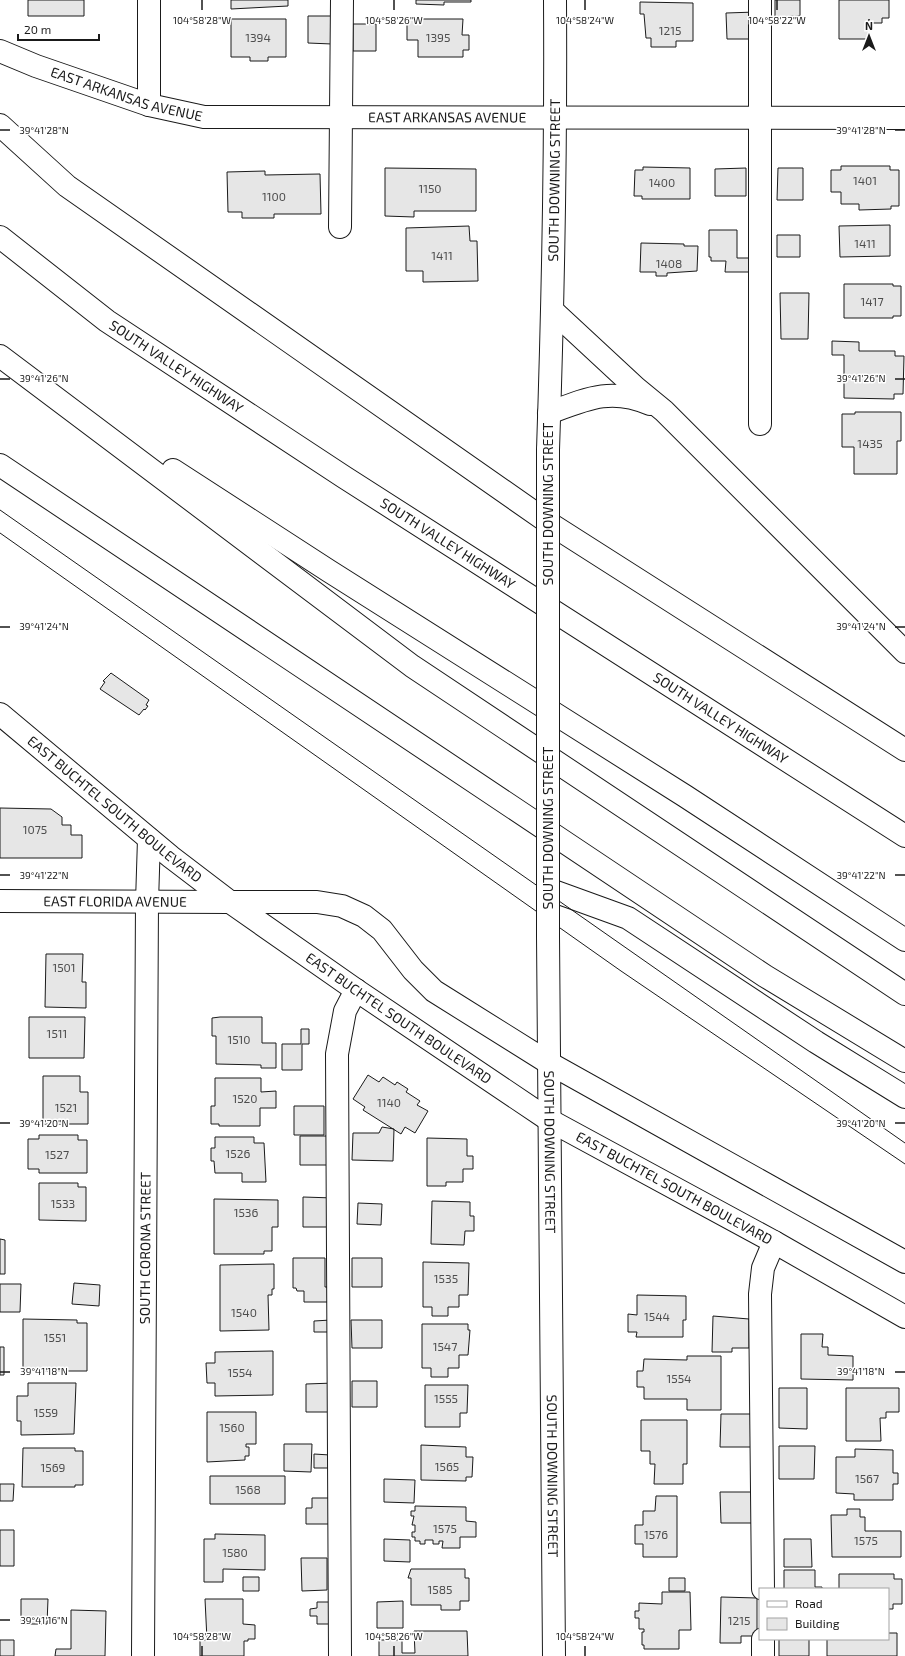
<svg xmlns="http://www.w3.org/2000/svg" width="905" height="1656" font-family="'Exo 2',sans-serif">
<style>
.building{fill:#e6e6e6;stroke:#1a1a1a}
.lines{fill:none;stroke-linecap:round;stroke-linejoin:round}
.minor-casing{stroke:#1a1a1a;stroke-width:24}
.major-casing{stroke:#1a1a1a;stroke-width:24}
.highway-casing{stroke:#1a1a1a;stroke-width:24}
.minor{stroke:#fff;stroke-width:22}
.major{stroke:#fff;stroke-width:22}
.highway{stroke:#fff;stroke-width:22}
.tram{stroke:#1a1a1a;stroke-width:1}
.major-bridge-casing{stroke:#1a1a1a;stroke-width:24;stroke-linecap:butt}
.major-bridge{stroke:#fff;stroke-width:22}
.ticks{fill:none;stroke:#1a1a1a;stroke-width:1.5}
.labels{text-anchor:middle;stroke-width:3;stroke-linejoin:round;paint-order:stroke}
.number-label{font-size:12px;fill:#4d4d4d}
.street-label{font-size:14px;fill:#1a1a1a;stroke:#fff}
.ticks-label{font-size:10px;text-anchor:middle;fill:#1a1a1a;stroke:#fff;stroke-width:3;stroke-linejoin:round;paint-order:stroke}
</style>
<rect width="100%" height="100%" fill="#fff"/>
<path class="building" d="M28 0H84V16H28Z
M231 0H288V6L231 9Z
M416 0H471V2H444V5L416 4Z
M775 0H800V16L775 17Z
M839 0H889V18H882V23H869V19V39H839Z
M640 2 693 3V41H676V47H651V38H646L644 14H640Z
M756 12V39H727L726 13Z
M308 16H332V44L308 43Z
M231 19H286V57H268V61H250V57H231Z
M407 19H463L462 35H469V50H463V57H418V40H407Z
M353 24H376V51H353Z
M841 166H890V170H899V206H891V209L859 210V204H841V192H831V170H841Z
M643 167 690 168V199H642V196H634L635 170H643Z
M385 168 476 169V211H414V217L385 216Z
M746 168V196H715V169Z
M778 168H803V200H777Z
M265 171V175L320 174 321 214H274V218H242V212H228L227 172Z
M890 225V256L840 257 839 226Z
M469 226 470 241H477L478 281 423 282V271H406V228Z
M709 230H737V258H749V272H725L726 261H711V257H709Z
M777 235H800V257H777Z
M641 243 684 244V246H698L697 271 667 273V276H656V272H640Z
M844 284H893V286H901V316H893V318H844Z
M780 293H809L808 339H781Z
M832 341 859 342V351H895V356H904L903 394H894V399L844 398V355H832Z
M855 412H901V441H897V474H854V447H842V414H855Z
M111 673 149 700 146 705 148 706 145 710 144 709 139 715 100 689 105 682 103 681Z
M0 808 51 809 62 817V825H71V835H82V858H0Z
M46 954H83L82 982H86V1008L45 1007Z
M29 1017H85L84 1058H29Z
M220 1017H262V1043H276V1068H261V1065L216 1064V1036H212V1018Z
M301 1029H309V1044H302V1070H282V1044H301Z
M368 1075 379 1082 383 1077 395 1085 397 1082 408 1089 406 1092 420 1101 417 1105 428 1111 415 1133 405 1127 401 1134 363 1110 365 1107 353 1099Z
M43 1076H80V1092H88V1124H43Z
M215 1078H261V1092L276 1091V1108H260V1126H219V1124H211V1106H215Z
M294 1106H324V1135H294Z
M382 1127 394 1129 393 1161 352 1160 353 1133H379Z
M39 1135H78V1140H87V1173H39V1169H28V1139H39Z
M300 1136H328V1165H300Z
M215 1137H254V1143H264L266 1182H242V1173H215L214 1161H211V1148H215Z
M427 1138 467 1139V1156H473V1169H463V1182H446V1186H427Z
M39 1183H78V1187H86V1221L39 1220Z
M303 1197 334 1198 333 1227H303Z
M214 1199 278 1200V1227H272V1251H264V1254H214Z
M432 1201 470 1202V1216H474V1231H465L464 1245 431 1244Z
M358 1203 382 1204 381 1225 357 1224Z
M0 1239 5 1240V1274H0Z
M293 1258H325V1287H329V1302H304V1291H297L296 1288H293Z
M352 1258H382V1287H352Z
M423 1262 469 1263 468 1295H459V1307H448V1316H432V1307H423Z
M274 1264V1289H272V1295H268L269 1330 220 1331V1265Z
M74 1283 100 1285 99 1306 72 1304Z
M0 1284H21L20 1312H0Z
M637 1295 686 1296V1320H683V1337H636L637 1332H628V1314L637 1315Z
M713 1316 749 1319V1348H732V1352H712Z
M23 1319 77 1320V1323H87V1371H23Z
M331 1320V1332H314V1321Z
M351 1320H382V1348H352Z
M422 1324H468V1330H470L468 1355H459V1368H448V1377H431V1368H422Z
M801 1334H823L822 1347H828V1355L853 1356V1380L801 1379Z
M0 1347H4V1375H0Z
M273 1351V1395L215 1396V1383H207L206 1363H215V1352Z
M687 1356H721V1410H687V1399H644V1387H637V1371H643L644 1359 687 1360Z
M352 1381H377V1407H352Z
M28 1383H76L74 1434 21 1435V1421H17V1396H28Z
M334 1383V1412H306V1384Z
M425 1385H468L467 1413H460V1427H425Z
M779 1388H807V1429L779 1428Z
M846 1388H899V1412H886V1418H880L881 1441H846Z
M207 1412H256V1444H246V1447H249V1456H245V1460L207 1462Z
M721 1414H757L756 1447H720Z
M641 1420H687V1464H683V1484H654L655 1464H650V1451H641Z
M284 1444H312L311 1472 284 1471Z
M421 1445 466 1447V1457H473L472 1477H466V1481L421 1480Z
M779 1446H815L814 1479H779Z
M23 1448H75V1451H83V1485H75V1487H22Z
M855 1449 893 1450V1473H898V1484H893V1500H854V1494L836 1493V1457H855Z
M314 1454 330 1455V1468H314Z
M210 1476H285V1504H210Z
M384 1479 415 1480 414 1503 384 1502Z
M0 1484H14L13 1501H0Z
M720 1492H755V1523H721Z
M656 1496H677V1557H643V1544H635V1525H643V1511H655Z
M312 1498H334L333 1524H306V1508H312Z
M415 1506 466 1507V1521L476 1522V1537H460V1548H442L443 1541H439V1544H433V1540H425V1544H420V1541H415V1537H412V1532H415V1525H412L414 1516H411V1511H415Z
M847 1509H860V1517H865V1531H901V1557H832L831 1515H847Z
M0 1530H14V1566H0Z
M215 1534 265 1535V1570L223 1569V1582H204V1539H215Z
M384 1539 410 1540V1562L384 1561Z
M784 1539H811L812 1567H784Z
M301 1558H327V1590L302 1591Z
M411 1569H465V1578H469V1601H460V1610H441V1605H411V1578H408Z
M784 1570H815V1587H822V1589H784Z
M839 1574H894V1579H902V1604H893V1609H888V1589H839Z
M243 1577H259V1591H243Z
M669 1578H685V1591H669Z
M662 1592H690L691 1630H679V1649H644V1645H642V1632H644V1629H639V1618H635V1611H639V1603L662 1604Z
M721 1597 757 1598V1636H741V1643H720Z
M21 1599H48L47 1624H21Z
M205 1599H243V1624L255 1625V1639H248V1641H244V1656H200V1640H207Z
M403 1601V1628H377V1602Z
M317 1602H330L331 1624H317V1616H310V1609L317 1608Z
M71 1610 106 1611 105 1656H55L56 1649H71Z
M414 1631H467L468 1656H379V1640H402V1653H415Z
M888 1633H897V1656H827V1639H888Z
M779 1639H809V1656H779Z
M0 1640H14V1656H0Z"/>
<g class="lines">
<defs>
<g id="minor">
<path d="M149 0V105"/>
<path id="s1" d="M0 51 36 66 149 105 204 117 905 118"/>
<path d="M340 227 342 0"/>
<path d="M760 424V0"/>
<path id="s2" d="M0 901 230 902"/>
<path d="M763 1589 760 1294 763 1268 774 1242"/>
<path id="s3" d="M143 1656 147 902 149 839"/>
<path d="M340 1656 337 1054 345 1011 356 990"/>
<path d="M763 1656V1639"/>
</g>
<g id="major">
<path id="s4" d="M548 450C553 300 556 150 555 0"/>
<path id="s5" d="M0 714 171 857 230 902 356 990 549 1120 774 1242 905 1317"/>
<path d="M230 902H317L342 906 364 916 382 930 413 970 434 991 549 1063 905 1262"/>
<path id="s6" d="M548 936 554 1656"/>
</g>
<g id="highway">
<path d="M0 125 67 186 552 525 905 750"/>
<path id="s7" d="M0 237 107 321 344 477 905 836"/>
<path d="M553 311 636 388 664 411 905 652"/>
<path d="M0 356 412 666 905 994"/>
<path d="M549 413C586 399 611 387 650 404"/>
<path d="M0 465 765 976 905 1061"/>
<path d="M173 470 329 571 685 796 905 940"/>
<path d="M548 889 628 918 816 1042 905 1097"/>
</g>
</defs>
<use href="#minor" class="minor-casing"/>
<use href="#major" class="major-casing"/>
<use href="#highway" class="highway-casing"/>
<use href="#minor" class="minor"/>
<use href="#major" class="major"/>
<use href="#highway" class="highway"/>
<path class="tram" d="M0 510 905 1143
M0 533 621 971 905 1164"/>
<defs>
<path id="major-bridge" d="M548 450V936"/>
</defs>
<use href="#major-bridge" class="major-bridge-casing"/>
<use href="#major-bridge" class="major-bridge"/>
</g>
<path class="ticks" d="M202 0V10M394 0V10M585 0V10M777 0V10M0 130H10M895 130H905M0 379H10M895 379H905M0 627H10M895 627H905M0 875H10M895 875H905M0 1123H10M895 1123H905M0 1372H10M895 1372H905M0 1620H10M202 1646V1656M394 1646V1656M585 1646V1656"/>
<g class="labels">
<g class="number-label">
<text x="670" y="35">1215</text>
<text x="258" y="42">1394</text>
<text x="438" y="42">1395</text>
<text x="865" y="185">1401</text>
<text x="662" y="187">1400</text>
<text x="430" y="193">1150</text>
<text x="274" y="201">1100</text>
<text x="865" y="248">1411</text>
<text x="442" y="260">1411</text>
<text x="669" y="268">1408</text>
<text x="872" y="306">1417</text>
<text x="870" y="448">1435</text>
<text x="35" y="834">1075</text>
<text x="64" y="972">1501</text>
<text x="57" y="1038">1511</text>
<text x="239" y="1044">1510</text>
<text x="245" y="1103">1520</text>
<text x="389" y="1107">1140</text>
<text x="66" y="1112">1521</text>
<text x="238" y="1158">1526</text>
<text x="57" y="1159">1527</text>
<text x="63" y="1208">1533</text>
<text x="246" y="1217">1536</text>
<text x="446" y="1283">1535</text>
<text x="244" y="1317">1540</text>
<text x="657" y="1321">1544</text>
<text x="55" y="1342">1551</text>
<text x="445" y="1351">1547</text>
<text x="240" y="1377">1554</text>
<text x="679" y="1383">1554</text>
<text x="446" y="1403">1555</text>
<text x="46" y="1417">1559</text>
<text x="232" y="1432">1560</text>
<text x="447" y="1471">1565</text>
<text x="53" y="1472">1569</text>
<text x="867" y="1483">1567</text>
<text x="248" y="1494">1568</text>
<text x="445" y="1533">1575</text>
<text x="656" y="1539">1576</text>
<text x="866" y="1545">1575</text>
<text x="235" y="1557">1580</text>
<text x="440" y="1594">1585</text>
<text x="739" y="1625">1215</text>
</g>
<g class="street-label">
<text dy="5" stroke="none"><textPath href="#s1" startOffset="134">EAST ARKANSAS AVENUE</textPath></text>
<text dy="5" stroke="none"><textPath href="#s1" startOffset="458">EAST ARKANSAS AVENUE</textPath></text>
<text dy="5" stroke="none"><textPath href="#s4" startOffset="270">SOUTH DOWNING STREET</textPath></text>
<text dy="5" stroke="none"><textPath href="#s7" startOffset="219">SOUTH VALLEY HIGHWAY</textPath></text>
<text transform="translate(548 504) rotate(-90)" y="5">SOUTH DOWNING STREET</text>
<text dy="5" stroke="none"><textPath href="#s7" startOffset="543">SOUTH VALLEY HIGHWAY</textPath></text>
<text dy="5" stroke="none"><textPath href="#s7" startOffset="867">SOUTH VALLEY HIGHWAY</textPath></text>
<text dy="5" stroke="none"><textPath href="#s5" startOffset="149">EAST BUCHTEL SOUTH BOULEVARD</textPath></text>
<text transform="translate(548 828) rotate(-90)" y="5">SOUTH DOWNING STREET</text>
<text dy="5" stroke="none"><textPath href="#s2" startOffset="115">EAST FLORIDA AVENUE</textPath></text>
<text dy="5" stroke="none"><textPath href="#s5" startOffset="502">EAST BUCHTEL SOUTH BOULEVARD</textPath></text>
<text dy="5" stroke="none"><textPath href="#s6" startOffset="216">SOUTH DOWNING STREET</textPath></text>
<text dy="5" stroke="none"><textPath href="#s5" startOffset="826">EAST BUCHTEL SOUTH BOULEVARD</textPath></text>
<text dy="5" stroke="none"><textPath href="#s3" startOffset="408">SOUTH CORONA STREET</textPath></text>
<text dy="5" stroke="none"><textPath href="#s6" startOffset="540">SOUTH DOWNING STREET</textPath></text>
</g>
</g>
<g class="ticks-label">
<text x="202" y="24">104°58'28"W</text>
<text x="394" y="24">104°58'26"W</text>
<text x="585" y="24">104°58'24"W</text>
<text x="777" y="24">104°58'22"W</text>
<text x="44" y="134">39°41'28"N</text>
<text x="861" y="134">39°41'28"N</text>
<text x="44" y="382">39°41'26"N</text>
<text x="861" y="382">39°41'26"N</text>
<text x="44" y="630">39°41'24"N</text>
<text x="861" y="630">39°41'24"N</text>
<text x="44" y="879">39°41'22"N</text>
<text x="861" y="879">39°41'22"N</text>
<text x="44" y="1127">39°41'20"N</text>
<text x="861" y="1127">39°41'20"N</text>
<text x="44" y="1375">39°41'18"N</text>
<text x="861" y="1375">39°41'18"N</text>
<text x="44" y="1624">39°41'16"N</text>
<text x="202" y="1640">104°58'28"W</text>
<text x="394" y="1640">104°58'26"W</text>
<text x="585" y="1640">104°58'24"W</text>
</g>
<rect x="759" y="1588" width="130" height="52" fill="#ffffff" stroke="#a3a3a3"/>
<rect x="767" y="1601" width="20" height="6" fill="#ffffff" stroke="#a3a3a3"/>
<text x="795" y="1608" font-size="12" fill="#1a1a1a">Road</text>
<rect x="767" y="1618" width="20" height="12" fill="#e6e6e6" stroke="#a3a3a3"/>
<text x="795" y="1628" font-size="12" fill="#1a1a1a">Building</text>
<g transform="translate(869 36)" stroke="#ffffff" stroke-width="3" paint-order="stroke">
<path d="M0-3L7 15L0 10L-7 15Z" fill="#1a1a1a"/>
<text y="-6" font-size="11" font-weight="bold" text-anchor="middle" fill="#1a1a1a">N</text>
</g>
<path d="M18 34v6h81v-6" fill="none" stroke="#1a1a1a" stroke-width="2"/>
<text x="24" y="34" font-size="12" fill="#1a1a1a" stroke="#ffffff" stroke-width="3" paint-order="stroke">20 m</text>
</svg>
